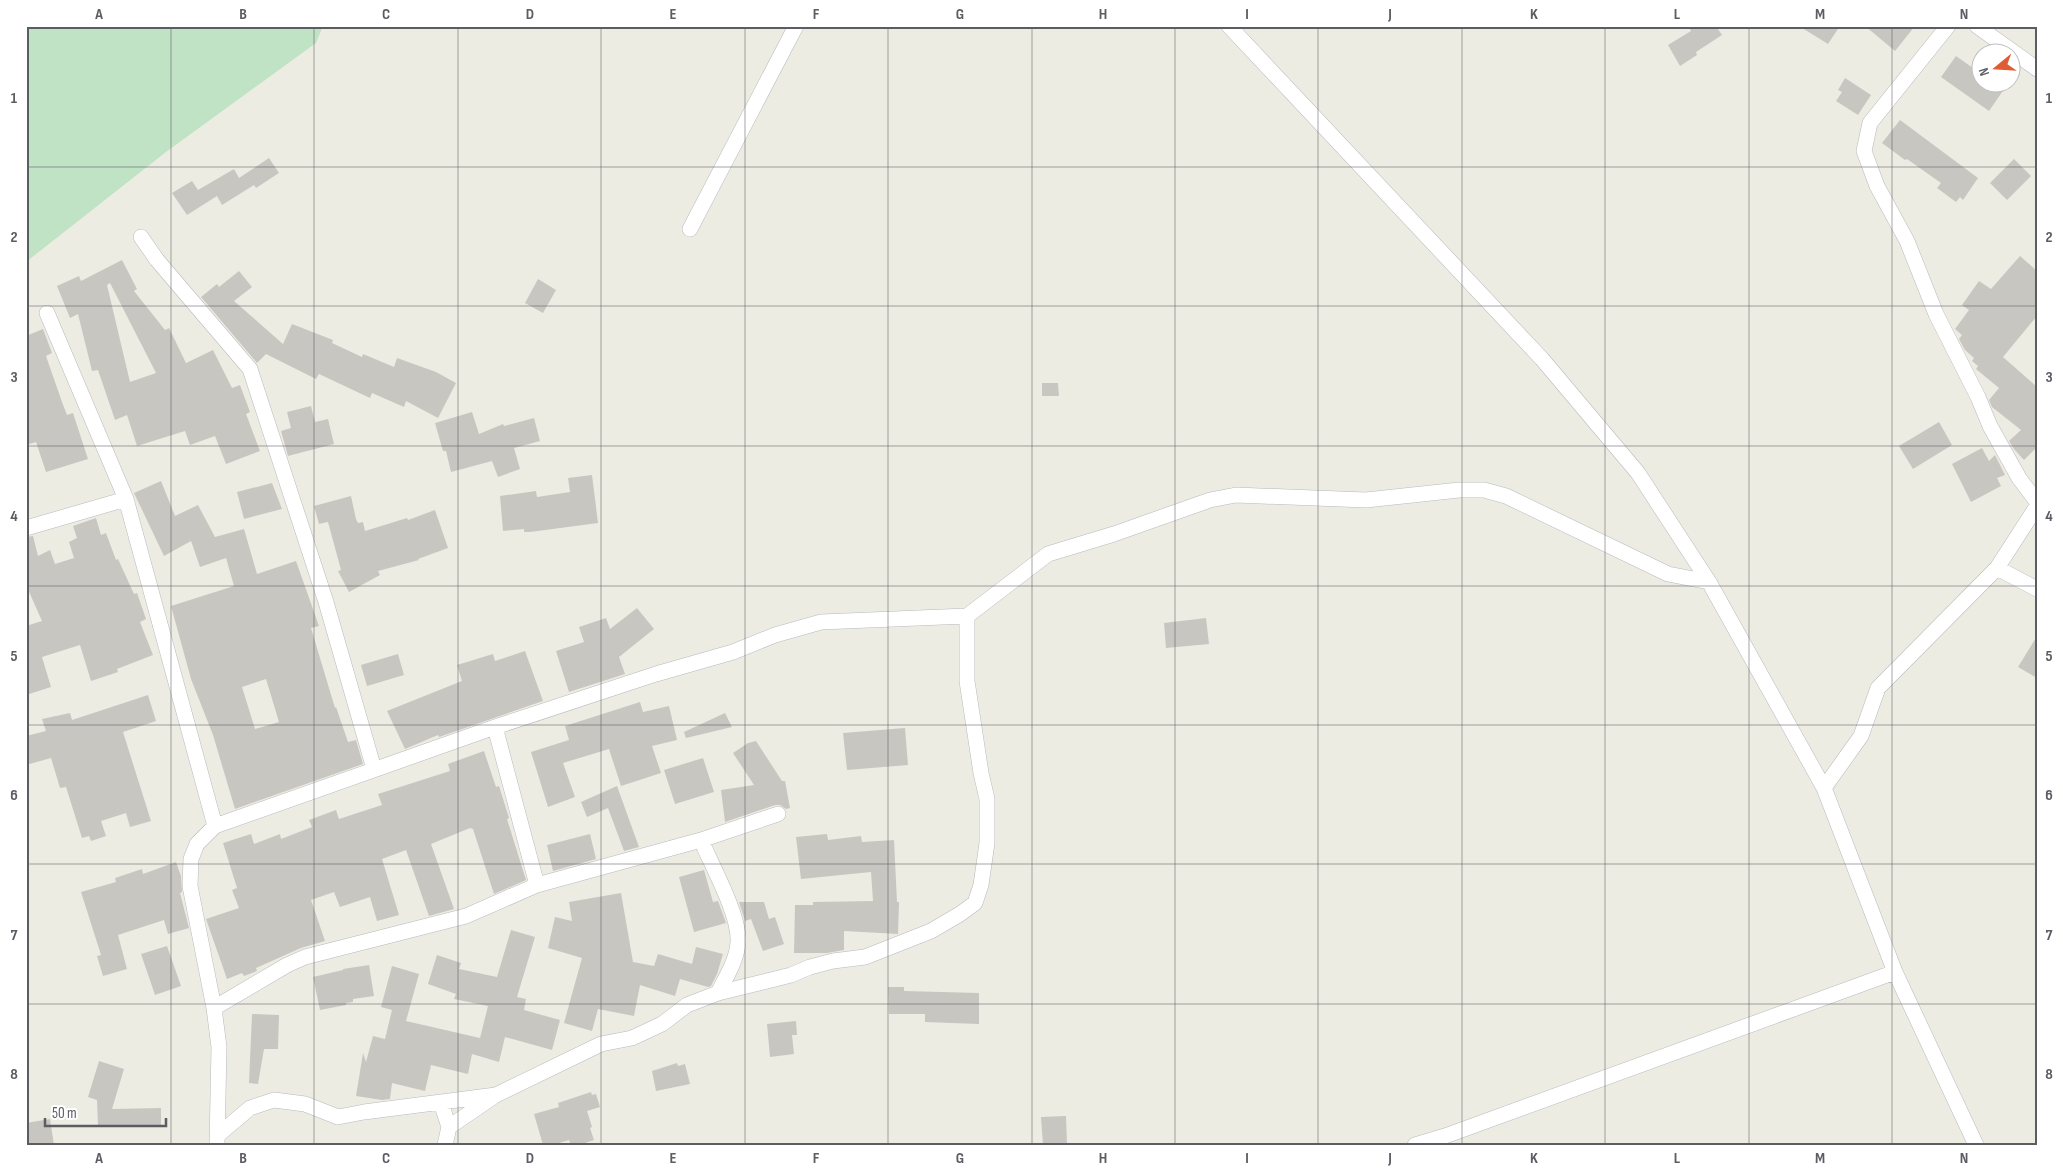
<svg xmlns="http://www.w3.org/2000/svg" width="2063" height="1171" font-family="'Sofia Sans Condensed',sans-serif">
<style>
.green{fill:#c0e3c5}
.building{fill:#c8c6c0;fill-rule:evenodd}
.lines{fill:none;stroke-linecap:round;stroke-linejoin:round}
.minor-casing{stroke:#b8b9be;stroke-width:16}
.minor{stroke:#fff;stroke-width:15}
.grid{fill:none;stroke:#5b5d63;stroke-width:1;stroke-opacity:0.55}
.neatline{fill:none;stroke:#5b5d63;stroke-width:2}
.grid-label{font-size:16px;text-anchor:middle;font-weight:bold;fill:#5b5d63}
</style>
<rect width="100%" height="100%" fill="#edece3"/>
<path class="green" d="M26 26H323L316 43 166 152 26 262Z"/>
<path class="building" d="M1688 26H1716L1722 35 1696 52 1697 55 1680 66 1668 45 1691 31Z
M1799 26H1840L1828 44Z
M1865 26H1915L1895 51Z
M1956 56 1980 73V82H2009L1989 111 1941 77Z
M1845 78 1871 95 1858 115 1836 101 1842 92 1838 90Z
M1900 120 1978 178 1963 200 1960 197 1956 202 1937 188 1941 183 1907 159 1905 160 1882 143Z
M269 158 279 173 256 188 254 185 222 205 217 196 187 215 172 193 192 181 198 190 234 169 239 178Z
M2014 159 2031 176 2007 200 1990 183Z
M2020 256 2037 271V316L2003 357 2037 387V447L2024 460 2014 449 2009 441 2021 430 1992 407 1989 400 1999 388 1976 369 1978 366 1972 361 1974 358 1965 350 1959 339 1962 335 1955 329 1969 310 1962 305 1979 281 1991 289Z
M122 260 137 289 134 291 165 330 169 328 186 363 213 350 232 388 240 385 250 412 246 414 260 451 226 464 215 436 190 445 185 431 137 446 127 415 115 420 98 370 92 371 78 314 70 318 57 286 79 276 81 281ZM110 283 156 373 130 382 107 285Z
M239 271 252 287 234 301 283 344 292 324 333 340 332 343 362 357 363 354 394 367 397 358 436 372 456 383 438 418 406 401 404 407 372 393 370 398 319 374 316 379 266 354 257 363 201 297 217 284 219 287Z
M538 279 556 290 543 313 525 303Z
M43 329 52 353 46 356 62 402 67 415 73 413 88 459 46 472 36 442 26 445V336Z
M1042 383H1058L1059 396H1042Z
M311 406 315 422 328 419 334 444 288 456 281 431 291 428 287 412Z
M472 412 479 434 503 424 504 426 534 418 540 441 514 448 520 469 498 477 492 461 451 472 446 451H443L435 423Z
M1939 422 1952 445 1913 469 1899 446Z
M1982 448 1989 461 1995 455 2005 475 1997 478 2001 486 1971 502 1952 464Z
M592 475 598 523 530 532H524V529L503 531 500 496 536 491 537 497 570 492 568 478Z
M161 481 175 516 198 505 215 537 244 529 257 574 296 561 319 626 311 628 335 708 336 707 348 742 356 740 363 764 235 809 213 735 191 679 171 606 234 586 226 558 200 567 191 541 164 556 134 493ZM266 679 279 722 255 729 242 687Z
M272 483 282 509 244 519 237 492Z
M351 496 356 519 358 523 363 522 365 531 407 518 408 520 435 510 448 548 418 559 419 560 378 571 380 575 349 592 338 571 341 570 328 522 319 524 314 506Z
M96 518 101 535 106 533 116 560 118 559 134 594 137 593 146 619 140 622 153 655 117 669 118 672 91 681 80 645 42 657 51 687 26 695V626L42 621 26 585V537L33 536 38 556 50 550 55 564 74 558 69 542 77 538 73 526Z
M637 608 654 629 619 657 625 674 569 692 556 651 584 642 579 627 606 618 610 629Z
M1206 618 1209 644 1166 648 1164 623Z
M2037 636V678L2018 667Z
M525 651 543 701 439 737 438 735 405 749 387 711 462 681 457 665 493 654 495 661Z
M398 654 404 675 367 686 361 665Z
M148 695 156 721 123 732 151 821 130 827 126 813 101 821 106 836 91 841 89 836 82 838 66 787 60 788 51 758 26 765V736L46 731 42 719 70 713 72 720Z
M640 702 643 712 669 706 677 740 652 746 661 773 621 786 609 749 563 763 575 797 548 807 531 752 569 740 565 726Z
M725 713 732 727 686 738 684 732Z
M905 728 908 765 847 770 843 733Z
M756 741 782 781H785L790 808 786 809 780 805H775L725 822 721 790 754 785 733 753 748 743Z
M484 751 496 787 499 786 509 818 507 819 526 880 494 894 473 829 470 828 431 844 454 909 429 916 406 850 382 859 399 915 377 921 370 897 340 907 334 892 311 900 325 941 301 948 256 968 257 971 244 976 242 973 227 979 206 919 239 908 232 890 237 888 223 843 251 834 254 844 280 834 281 839 312 827 309 820 336 810 339 819 382 805 378 794 450 771 448 764Z
M703 758 714 792 675 804 664 770Z
M617 786 639 847 624 851 608 808 587 817 581 802Z
M590 834 596 859 553 871 547 845Z
M827 834 828 840 861 836 862 842 894 840 897 902H899L898 934 844 931V950L827 953H794L795 905H813V902L873 901 871 872 801 879 796 837Z
M176 862 181 876 182 892 180 893 189 928 168 934 164 920 118 935 127 969 103 976 97 956 101 955 81 892 116 882 115 878 142 869 143 874Z
M704 870 713 902 718 901 726 923 694 932 679 877Z
M621 893 633 962 654 966 658 954 692 964 696 947 723 954 717 974 711 986 708 987 680 979 675 996 640 985 634 1016 598 1009 592 1031 564 1023 582 958 548 948 555 917 572 921 569 902Z
M739 902H764L769 919 775 917 784 944 763 951 751 919 745 921Z
M511 930 535 937 517 997 526 999 524 1010 560 1020 552 1050 505 1037 499 1062 472 1054 468 1074 431 1065 425 1091 392 1083 390 1099 382 1100 356 1096 363 1053 366 1062 373 1036 385 1039 392 1010 381 1007 392 966 419 974 406 1021 480 1038 488 1006 454 999 456 994 428 984 437 955 461 963 459 969 497 977Z
M167 946 181 986 155 995 141 954Z
M369 965 374 996 353 999V1002L346 1003V1005L320 1010 313 977 343 970V969Z
M888 987H904V991L979 993V1024L925 1022V1014H889Z
M252 1014 279 1015 278 1049H264L258 1084 249 1083Z
M796 1021 797 1035H792L794 1054 770 1057 767 1024Z
M99 1061 124 1069 112 1109 161 1108V1125L98 1126 97 1100 88 1097Z
M677 1063 678 1066 685 1064 690 1084 656 1091 652 1071Z
M591 1092 592 1095 596 1094 600 1107 587 1111 592 1127 590 1128 594 1140 579 1145H571L569 1140 552 1145H543L534 1114 559 1107 558 1103Z
M1066 1116 1067 1145H1043L1041 1117Z
M50 1119 54 1145H26V1123Z"/>
<g class="lines">
<defs>
<path id="minor" d="M1229 26 1542 359 1638 473 1709 582 1824 788 1895 972 1976 1145
M1948 26 1870 123 1864 151 1877 186 1907 241 1936 314 1978 397 1990 426 2019 478 2037 502
M1977 26 2037 69
M690 229 796 26
M141 237 157 260 250 369 326 602 374 769
M47 313 126 499 215 826
M26 528 126 499
M1997 568 2037 589
M495 727 537 885
M1824 788 1861 736 1878 688 1997 568 2037 506
M701 840C712 866 740 916 738 942 737 960 726 977 718 993
M214 1008 287 965 305 957 466 916 537 885 701 840 778 814
M441 1103 449 1127 445 1145
M449 1127 493 1097
M218 1135 250 1108 274 1100 305 1104 338 1117 364 1112 496 1095 601 1044 632 1038 662 1024 687 1005 718 993 791 975 810 967 833 961 865 957 931 931 960 914 975 903 981 885 987 843V799L981 773 967 681V616
M217 1145 219 1047 214 1008 190 886 191 859 197 844 215 826 495 727 656 674 733 652 775 635 821 622 967 616 1048 554 1114 534 1210 500 1236 495 1366 500 1459 490H1484L1506 496 1668 574 1709 582
M1415 1145 1445 1136 1895 972"/>
</defs>
<use href="#minor" class="minor-casing"/>
<use href="#minor" class="minor"/>
</g>
<path class="grid" d="M171 26V1145M314 26V1145M458 26V1145M601 26V1145M745 26V1145M888 26V1145M1032 26V1145M1175 26V1145M1318 26V1145M1462 26V1145M1605 26V1145M1749 26V1145M1892 26V1145M26 167H2037M26 306H2037M26 446H2037M26 586H2037M26 725H2037M26 864H2037M26 1004H2037"/>
<rect width="2063" height="1171" fill="none" stroke="#ffffff" stroke-width="55"/>
<g transform="translate(1996 68) rotate(252)"><circle r="24" fill="#ffffff" stroke="#bdbec1"/>
<path d="M0-4L9 19L0 12L-9 19Z" fill="#e05c35"/>
<text y="-8" font-size="14" font-weight="bold" text-anchor="middle" fill="#5b5d63">N</text>
</g>
<path d="M45 1118v8h121v-8" fill="none" stroke="#5b5d63" stroke-width="2.5"/>
<text x="52" y="1118" font-size="15" fill="#5b5d63" stroke="#ffffff" stroke-width="4" paint-order="stroke">50 m</text>
<rect x="28" y="28" width="2008" height="1116" class="neatline"/>
<g class="grid-label">
<text x="99" y="19">A</text>
<text x="243" y="19">B</text>
<text x="386" y="19">C</text>
<text x="530" y="19">D</text>
<text x="673" y="19">E</text>
<text x="816" y="19">F</text>
<text x="960" y="19">G</text>
<text x="1103" y="19">H</text>
<text x="1247" y="19">I</text>
<text x="1390" y="19">J</text>
<text x="1534" y="19">K</text>
<text x="1677" y="19">L</text>
<text x="1820" y="19">M</text>
<text x="1964" y="19">N</text>
<text x="14" y="103">1</text>
<text x="2049" y="103">1</text>
<text x="14" y="242">2</text>
<text x="2049" y="242">2</text>
<text x="14" y="382">3</text>
<text x="2049" y="382">3</text>
<text x="14" y="521">4</text>
<text x="2049" y="521">4</text>
<text x="14" y="661">5</text>
<text x="2049" y="661">5</text>
<text x="14" y="800">6</text>
<text x="2049" y="800">6</text>
<text x="14" y="940">7</text>
<text x="2049" y="940">7</text>
<text x="14" y="1079">8</text>
<text x="2049" y="1079">8</text>
<text x="99" y="1163">A</text>
<text x="243" y="1163">B</text>
<text x="386" y="1163">C</text>
<text x="530" y="1163">D</text>
<text x="673" y="1163">E</text>
<text x="816" y="1163">F</text>
<text x="960" y="1163">G</text>
<text x="1103" y="1163">H</text>
<text x="1247" y="1163">I</text>
<text x="1390" y="1163">J</text>
<text x="1534" y="1163">K</text>
<text x="1677" y="1163">L</text>
<text x="1820" y="1163">M</text>
<text x="1964" y="1163">N</text>
</g>
</svg>
